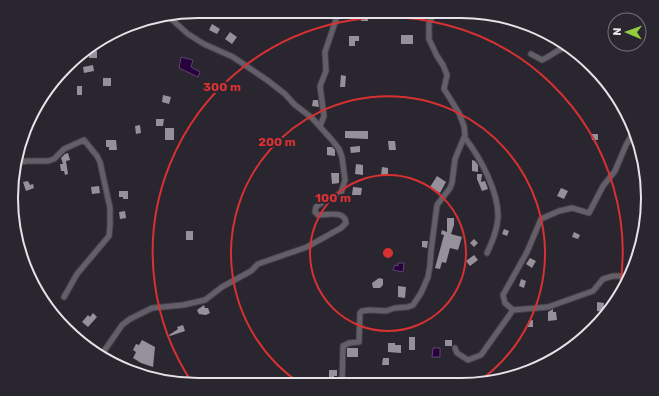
<svg xmlns="http://www.w3.org/2000/svg" width="659" height="396" font-family="Rubik,sans-serif">
<style>
.water{fill:#27013c;stroke:#604470}
.building{fill:#96909b}
.lines{fill:none;stroke-linecap:round;stroke-linejoin:round}
.street-casing{stroke:#454249;stroke-width:7}
.street{stroke:#645e69;stroke-width:5}
.ring{fill:none;stroke:#d73132;stroke-width:2}
.rim{fill:none;stroke:#e5e2e8;stroke-width:2}
.centre{fill:#d73132;stroke:#2a262f;stroke-width:2}
.ring-label{font-size:12px;text-anchor:middle;font-weight:bold;fill:#d73132;stroke:#2a262f;stroke-width:4;stroke-linejoin:round;paint-order:stroke}
</style>
<rect width="100%" height="100%" fill="#2a262f"/>
<path class="water" d="M181 57 193 60 191 67 200 72 198 77 179 68Z
M398 263H404L403 272 393 270 395 265 398 266Z
M433 348H440V357H432Z"/>
<path class="building" d="M343 11H354L353 17 342 13Z
M361 12H368V21H361Z
M212 24 220 29 217 34 209 30Z
M230 32 237 37 232 44 225 39Z
M401 35H413V44H401Z
M349 36H359V41H355V46H349Z
M89 51H97V58H89Z
M93 65 94 71 84 73 83 67Z
M341 75 346 76 345 87H340Z
M103 78H111V86H103Z
M77 86H82V95H77Z
M163 95 171 97 169 104 162 102Z
M313 100H318L319 107 312 106Z
M156 119H164L163 126H156Z
M140 125 141 133 136 134 135 126Z
M165 128H174V140H165Z
M345 131H368V139L345 138Z
M591 134H598V140H592Z
M106 140H116L117 150H109V147H106Z
M388 141H395L396 150H389Z
M360 146V152L351 153 350 147Z
M327 147H332L335 150V156L327 155Z
M68 153 70 160 66 161 68 174 65 175 64 171H61L60 164H63L61 158 65 154Z
M472 160 475 161 478 165V172L472 171Z
M356 164 363 165V175L355 174Z
M382 167 388 168V176H381Z
M331 173H339V183L332 184Z
M477 174H482L481 182 485 181 488 189 482 191 477 179Z
M437 176 446 182 440 193 430 187Z
M28 181 30 185 33 184 34 188 26 191 23 182Z
M99 186 100 193 92 194 91 187Z
M353 187 362 188 361 195H352Z
M561 188 568 191 564 199 557 196Z
M119 191H128V199H123V197H119Z
M125 211 126 218 120 219 119 212Z
M447 218H454V225L451 234 462 237 458 250 450 248 446 263 442 262 440 269 435 268 444 235 441 234 442 230 447 232Z
M504 229 509 231 507 236 502 234Z
M186 231H193V240H186Z
M574 232 580 235 578 239 572 237Z
M474 239 478 243 474 247 470 243Z
M422 241H428L427 248 422 247Z
M474 255 478 260 470 266 466 261Z
M530 258 536 261 532 268 526 264Z
M379 278 383 279V285L380 288H373L372 283Z
M521 279 526 281 524 288 519 286Z
M398 286 406 287 405 298 398 297Z
M597 302 604 303 603 312 597 311Z
M204 305 205 308H208L210 313 206 315 199 314 197 310Z
M553 309V312H556L557 320 548 321V312Z
M93 313 97 317 88 327 82 322 88 315 90 317Z
M533 320V327H528V321Z
M183 325 185 331 170 336 169 335 178 329 177 327Z
M409 337H415V350H409Z
M142 340 155 347 153 367 141 363 133 358 136 352 133 350 136 344 139 345Z
M445 340H452V346H445Z
M388 343H395V345H401V353L388 352Z
M347 348H358V357H347Z
M383 358H389V365H382Z
M329 370H337V376H334V381H329Z"/>
<g class="lines">
<defs>
<path id="street" d="M531 54 542 60C551 56 559 48 569 46
M320 126 324 116 320 86 326 71 325 52 339 11
M465 138C480 157 499 192 498 218 497 231 492 242 487 253
M17 163 27 161H48L54 159 64 149 84 140 97 156 100 162 110 208V226L109 236 77 274 64 297
M513 310 548 307 593 291 603 279 613 276H620L626 278
M455 348 457 353 468 360 481 355 513 310 505 303 503 295 527 252 541 219 559 211 572 208 589 213 603 186 615 171 626 145 633 133
M100 357 122 325 130 319 152 308 183 305 205 300 222 287 251 271 258 264 307 247 341 228 346 223C345 210 328 215 318 215L315 212 316 207 324 201 341 193 345 180 342 157 339 149 332 140 312 118 294 104 285 94 267 80 233 57 204 44 188 34 168 16
M342 385 343 346 349 343 359 342 360 313 362 311 370 310 386 311 395 308 408 307 413 305 421 293 428 277 430 265 431 251 437 205 450 188 452 183 455 159 465 135 464 126 459 113 444 89 447 75 443 65 437 56 429 39V23L435 11"/>
</defs>
<use href="#street" class="street-casing"/>
<use href="#street" class="street"/>
</g>
<g class="ring">
<circle cx="388" cy="253" r="78"/>
<path d="M301 384A157 157 0 1 1 475 384"/>
<path d="M193 384A235 235 0 1 1 619 294"/>
</g>
<path d="M0 0H659V396H0ZM198 18H461A180 180 0 0 1 641 198V198A180 180 0 0 1 461 378H198A180 180 0 0 1 18 198V198A180 180 0 0 1 198 18Z" fill="#2a262f" fill-rule="evenodd"/>
<path class="rim" d="M198 18H461A180 180 0 0 1 641 198V198A180 180 0 0 1 461 378H198A180 180 0 0 1 18 198V198A180 180 0 0 1 198 18Z"/>
<circle cx="388" cy="253" r="6" class="centre"/>
<g class="ring-label">
<text x="222" y="91">300 m</text>
<text x="277" y="146">200 m</text>
<text x="333" y="202">100 m</text>
</g>
<g transform="translate(627 32) rotate(272)"><circle r="19" fill="#2a262f" stroke="#757179"/>
<path d="M0-3L7 15L0 10L-7 15Z" fill="#93cc3d"/>
<text y="-6" font-size="11" font-weight="bold" text-anchor="middle" fill="#e5e2e8">N</text>
</g>
</svg>
